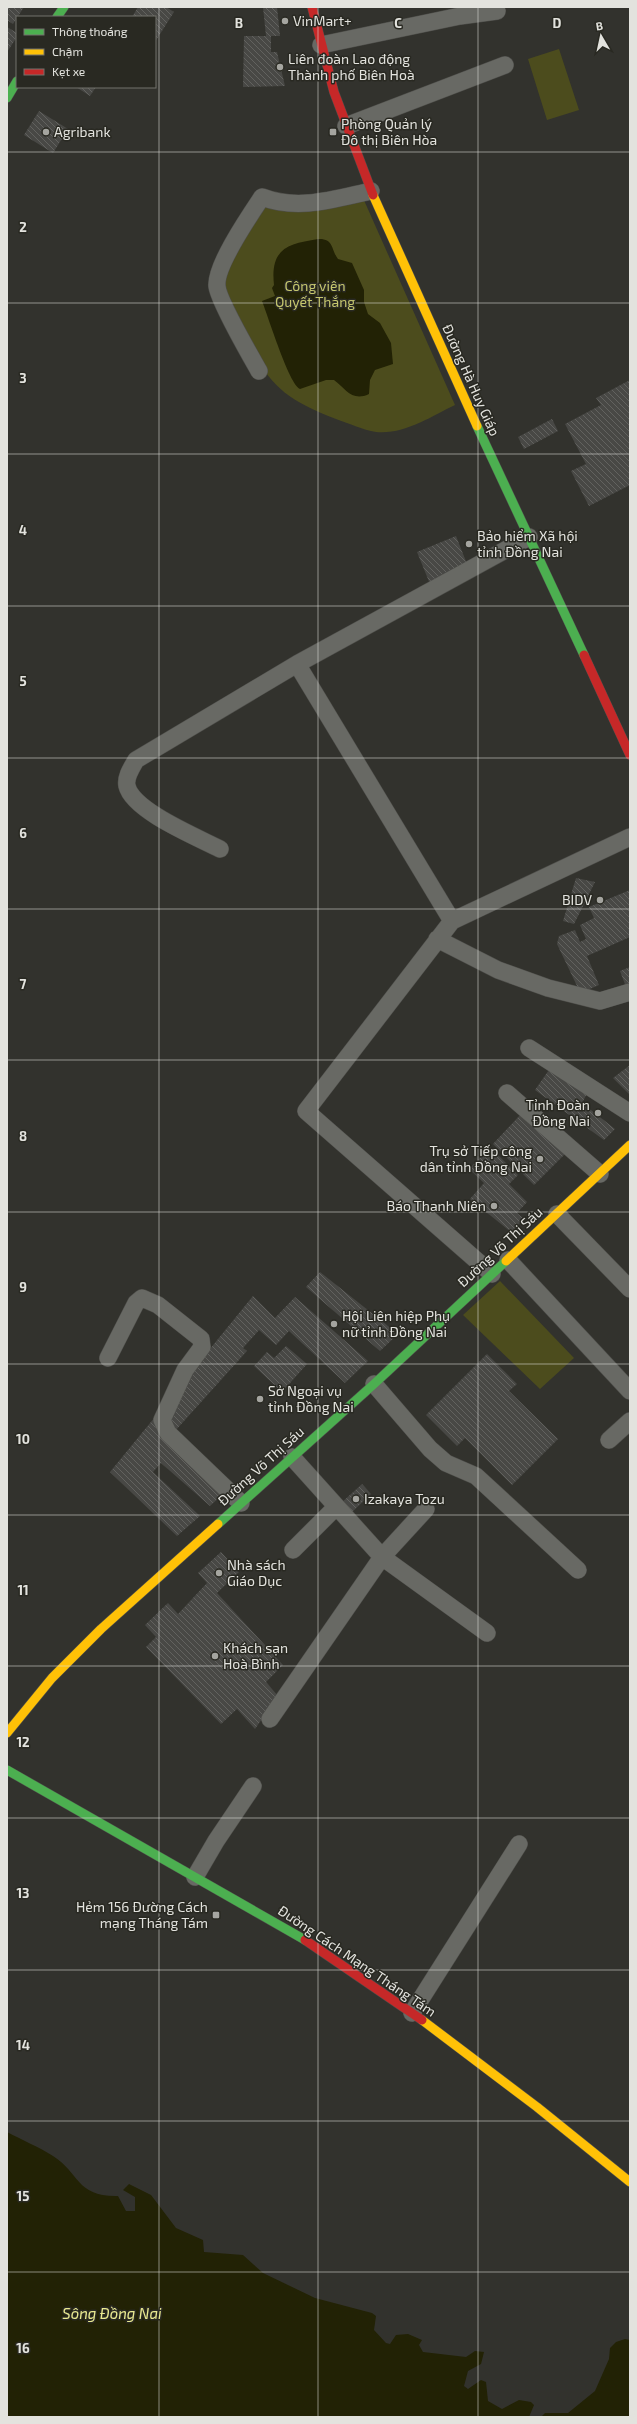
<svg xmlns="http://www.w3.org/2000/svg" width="637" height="2424" font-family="'Exo 2',sans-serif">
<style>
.green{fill:#4c4c1d}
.water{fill:#222205}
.building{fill:url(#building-back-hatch)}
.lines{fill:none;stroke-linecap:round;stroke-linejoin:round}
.street-casing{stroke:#4e4e4a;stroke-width:18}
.fast-casing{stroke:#4e4e4a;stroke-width:10}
.slow-casing{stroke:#4e4e4a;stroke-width:10}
.jam-casing{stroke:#4e4e4a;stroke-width:10}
.street{stroke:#686964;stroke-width:17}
.fast{stroke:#4caf50;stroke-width:9}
.slow{stroke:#ffc107;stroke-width:9}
.jam{stroke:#c62828;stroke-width:9}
.grid{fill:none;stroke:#e3e3de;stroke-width:1;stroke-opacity:0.55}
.poi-dot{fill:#a5a5a0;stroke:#292922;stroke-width:1.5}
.labels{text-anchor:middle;stroke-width:3;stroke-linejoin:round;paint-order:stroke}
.poi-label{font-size:14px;fill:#e3e3de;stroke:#292922;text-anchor:start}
.park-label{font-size:14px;fill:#c6c76e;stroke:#292922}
.street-label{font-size:14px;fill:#e3e3de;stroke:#292922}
.water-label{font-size:15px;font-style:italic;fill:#eaea91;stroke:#292922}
.grid-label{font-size:13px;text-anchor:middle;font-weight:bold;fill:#e3e3de;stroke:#292922;stroke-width:3;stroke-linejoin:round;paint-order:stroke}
</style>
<defs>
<pattern id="building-back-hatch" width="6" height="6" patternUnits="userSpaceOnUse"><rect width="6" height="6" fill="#484845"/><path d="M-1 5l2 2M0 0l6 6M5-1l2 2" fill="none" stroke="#62625f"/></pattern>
</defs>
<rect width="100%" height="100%" fill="#32322d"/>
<path class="green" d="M559 49 579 110 547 120 528 59Z
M363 198 455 405C432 416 404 435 376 432 363 430 348 423 336 419 278 397 266 380 239 326 234 316 223 301 222 290 220 263 251 224 265 201Z
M500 1281 574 1358 540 1389 463 1315Z"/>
<path class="water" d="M318 239C334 238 331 250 338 259L352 263 364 290V302L368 314 380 323 391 343 393 364 375 370 370 380 369 394C352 402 346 389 334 380H326L300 389C289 384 268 316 262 301L275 296 272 288 274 285C270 248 288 244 318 239Z
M7 2132C22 2140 39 2147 53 2156 80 2173 76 2197 118 2196L126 2211H135V2197L123 2190 129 2184 151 2195 176 2228 203 2240 204 2252 243 2255 263 2273 315 2298 372 2313 376 2316 374 2330 386 2343 390 2344 396 2335 408 2334 422 2340 419 2345 423 2352 466 2357 475 2351 484 2352 481 2364 468 2371 464 2386 468 2389 481 2380 486 2382 488 2401 502 2409 519 2400 531 2402 534 2405 529 2417H7Z
M625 2339 630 2340V2417H541L545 2413H568L595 2391 609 2359 610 2348 616 2342Z"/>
<path class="building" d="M7 7H24L13 24 7 20Z
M138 7H166L174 12 155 42V17H132Z
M263 7H277L280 36H271V52H277L285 86 243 87 244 36H266Z
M7 27 17 33V37L7 52Z
M76 87H96L90 96Z
M39 111 68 129 53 153 24 135Z
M630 380V485L589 506 571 471 586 464 565 424 601 405 596 398Z
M552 419 558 431 524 449 518 437Z
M456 536 467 564 430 584 417 552Z
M576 878 595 882 574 924 563 921Z
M630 890V937L587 956 599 985 585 991 578 988 557 944 559 936 575 930 580 942 586 939 580 925 594 918 589 907Z
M630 967V986L626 987 620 971Z
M630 1065V1095L613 1078Z
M551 1067 589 1090 582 1103 615 1129 604 1140 535 1090Z
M521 1114 566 1153 534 1185 493 1144Z
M490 1147 518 1175 509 1184 527 1202 517 1213 524 1219 511 1232 470 1199 484 1183 469 1169Z
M320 1272 398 1334 380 1351 306 1287Z
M253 1296 275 1318 295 1297 368 1361 345 1383 289 1331 276 1345 259 1330 243 1348 247 1351 175 1431 168 1423 182 1388 205 1355Z
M286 1346 307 1364 282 1392 254 1366 267 1352 274 1358Z
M487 1354 517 1384 509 1391 558 1439 512 1485 465 1438 457 1446 426 1415Z
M155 1417 223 1494 210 1506 161 1463 153 1472 200 1516 177 1536 110 1472Z
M362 1484 371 1494 350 1514 340 1504Z
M221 1552 239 1572 217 1593 283 1665 266 1682 278 1696 255 1729 237 1709 221 1724 146 1647 156 1637 145 1625 168 1603 178 1614 207 1583 198 1573Z"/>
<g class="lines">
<defs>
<path id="street" d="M321 45 460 16 497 11
M346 126 505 65
M259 371C250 355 218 300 217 286 215 266 250 215 262 197 298 211 334 199 371 191
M297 664 452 921
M220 849C197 837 133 811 127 786 125 777 132 767 136 760L297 664 529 537
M437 939 498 970 548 988 600 1001 630 992
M529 1048 630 1113
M507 1093 600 1174
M557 1214 630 1289
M508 1260 630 1391
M492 1274 306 1111 452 921 630 837
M108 1358 136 1303 142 1298 158 1305 201 1339 202 1347 185 1370 162 1420 168 1433 241 1503
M374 1384 430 1449 446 1463 476 1476 578 1570
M609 1440 630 1421
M292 1457 382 1557 487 1633
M293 1550 336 1507
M270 1719 382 1557 426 1509
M195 1877 216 1841 253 1786
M412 2013 519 1844"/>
<path id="fast" d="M57 17 64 7
M7 98 17 81
M477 426 584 655
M218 1524 374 1384 506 1261
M7 1770 305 1940"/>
<path id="slow" d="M373 195 477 426
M506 1261 630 1145
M7 1733 52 1678 101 1629 218 1524
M422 2020 537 2107 630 2182"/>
<path id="jam" d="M312 7 334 92 373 195
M584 655 630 755
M305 1940 422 2020"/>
</defs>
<use href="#street" class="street-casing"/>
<use href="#fast" class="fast-casing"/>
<use href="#slow" class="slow-casing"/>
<use href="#jam" class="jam-casing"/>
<use href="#street" class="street"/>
<use href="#fast" class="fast"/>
<use href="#slow" class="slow"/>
<use href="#jam" class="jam"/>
</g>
<path class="grid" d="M159 7V2417M318 7V2417M478 7V2417M7 152H630M7 303H630M7 454H630M7 606H630M7 758H630M7 909H630M7 1060H630M7 1212H630M7 1364H630M7 1515H630M7 1666H630M7 1818H630M7 1970H630M7 2121H630M7 2272H630"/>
<g class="poi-dot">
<circle cx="285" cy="21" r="4"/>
<circle cx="280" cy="67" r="4"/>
<circle cx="46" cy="132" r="4"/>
<rect x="329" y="128" width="8" height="8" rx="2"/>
<circle cx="469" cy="544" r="4"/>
<circle cx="600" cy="900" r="4"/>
<circle cx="598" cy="1113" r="4"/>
<circle cx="540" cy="1159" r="4"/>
<circle cx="494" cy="1206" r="4"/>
<circle cx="334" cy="1324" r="4"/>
<circle cx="260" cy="1399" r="4"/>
<circle cx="356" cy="1499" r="4"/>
<circle cx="219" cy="1573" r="4"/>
<circle cx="215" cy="1656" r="4"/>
<rect x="212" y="1911" width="8" height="8" rx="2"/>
</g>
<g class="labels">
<g class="poi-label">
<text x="293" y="26">VinMart+</text>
<text x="288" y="64">Liên đoàn Lao động<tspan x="288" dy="16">Thành phố Biên Hoà</tspan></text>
<text x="341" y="129">Phòng Quản lý<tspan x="341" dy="16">Đô thị Biên Hòa</tspan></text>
<text x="54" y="137">Agribank</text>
<text x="477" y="541">Bảo hiểm Xã hội<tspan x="477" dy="16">tỉnh Đồng Nai</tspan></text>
<text x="592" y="905" text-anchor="end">BIDV</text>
<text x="590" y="1110" text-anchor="end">Tỉnh Đoàn<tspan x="590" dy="16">Đồng Nai</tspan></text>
<text x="532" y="1156" text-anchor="end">Trụ sở Tiếp công<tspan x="532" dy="16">dân tỉnh Đồng Nai</tspan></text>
<text x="486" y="1211" text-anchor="end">Báo Thanh Niên</text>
<text x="342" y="1321">Hội Liên hiệp Phụ<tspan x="342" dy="16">nữ tỉnh Đồng Nai</tspan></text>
<text x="268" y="1396">Sở Ngoại vụ<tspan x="268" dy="16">tỉnh Đồng Nai</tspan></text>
<text x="364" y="1504">Izakaya Tozu</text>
<text x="227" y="1570">Nhà sách<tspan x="227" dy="16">Giáo Dục</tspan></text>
<text x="223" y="1653">Khách sạn<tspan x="223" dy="16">Hoà Bình</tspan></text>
<text x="208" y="1912" text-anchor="end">Hẻm 156 Đường Cách<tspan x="208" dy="16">mạng Tháng Tám</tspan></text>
</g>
<g class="park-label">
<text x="315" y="291">Công viên<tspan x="315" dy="16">Quyết Thắng</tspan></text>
</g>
<g class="street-label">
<text transform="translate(471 380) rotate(66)" y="5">Đường Hà Huy Giáp</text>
<text transform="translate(500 1247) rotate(-43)" y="5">Đường Võ Thị Sáu</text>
<text transform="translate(261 1466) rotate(-42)" y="5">Đường Võ Thị Sáu</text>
<text transform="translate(357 1961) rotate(34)" y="5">Đường Cách Mạng Tháng Tám</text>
</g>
<g class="water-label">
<text x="112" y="2319">Sông Đồng Nai</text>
</g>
</g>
<g class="grid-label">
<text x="239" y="28">B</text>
<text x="398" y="28">C</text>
<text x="557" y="28">D</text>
<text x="23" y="232">2</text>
<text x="23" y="383">3</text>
<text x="23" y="535">4</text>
<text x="23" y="686">5</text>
<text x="23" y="838">6</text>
<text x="23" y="989">7</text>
<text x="23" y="1141">8</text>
<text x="23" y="1292">9</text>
<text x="23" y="1444">10</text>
<text x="23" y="1595">11</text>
<text x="23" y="1747">12</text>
<text x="23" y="1898">13</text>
<text x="23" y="2050">14</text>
<text x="23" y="2201">15</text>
<text x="23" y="2353">16</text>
</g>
<rect width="637" height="2424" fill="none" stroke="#e3e3de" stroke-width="16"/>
<rect x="16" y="16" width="140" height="72" fill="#292922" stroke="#73736d"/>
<rect x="24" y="29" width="20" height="6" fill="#4caf50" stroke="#73736d"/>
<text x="52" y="36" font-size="12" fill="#e3e3de">Thông thoáng</text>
<rect x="24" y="49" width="20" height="6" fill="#ffc107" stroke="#73736d"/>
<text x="52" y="56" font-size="12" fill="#e3e3de">Chậm</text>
<rect x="24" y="69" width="20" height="6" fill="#c62828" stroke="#73736d"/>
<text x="52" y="76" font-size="12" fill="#e3e3de">Kẹt xe</text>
<g transform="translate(601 36) rotate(351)" stroke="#292922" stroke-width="3" paint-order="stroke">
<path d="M0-3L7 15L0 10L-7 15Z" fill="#e3e3de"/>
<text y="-6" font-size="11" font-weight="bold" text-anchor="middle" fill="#e3e3de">B</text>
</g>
</svg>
